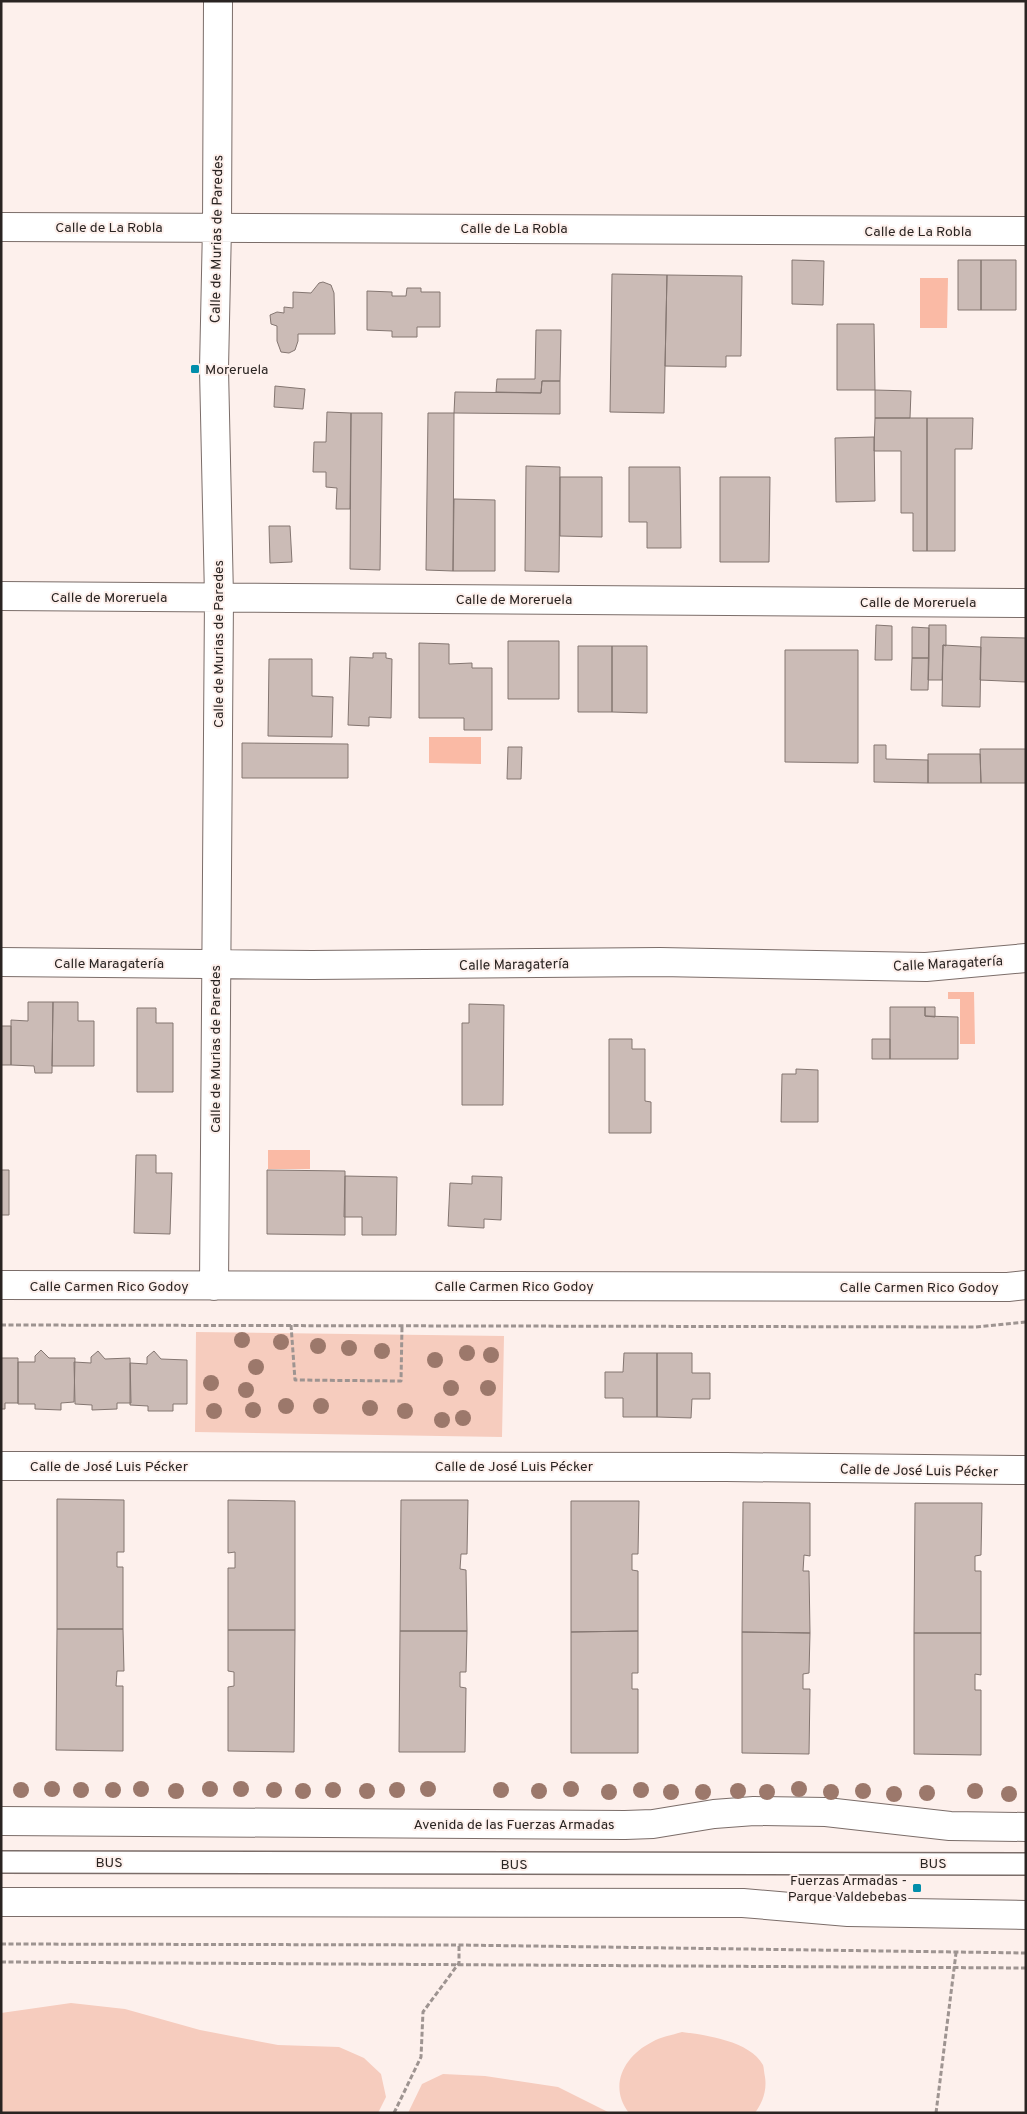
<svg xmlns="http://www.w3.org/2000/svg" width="1027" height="2114" font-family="Overpass,sans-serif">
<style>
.green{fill:#f6ccbe}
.water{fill:#fabaa5}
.building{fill:#cbbbb6;stroke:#847671}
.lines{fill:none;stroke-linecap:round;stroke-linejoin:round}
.service-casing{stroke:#7b6d69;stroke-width:24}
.minor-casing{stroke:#7b6d69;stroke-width:30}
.tertiary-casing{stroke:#7b6d69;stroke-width:30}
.path{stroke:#9e9491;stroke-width:3;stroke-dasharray:5 2.5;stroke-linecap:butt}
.service{stroke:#fff;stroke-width:21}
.minor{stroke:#fff;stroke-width:28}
.tertiary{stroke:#fff;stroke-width:28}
.tree{fill:#9c786b}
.poi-dot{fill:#028eab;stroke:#fdf0ec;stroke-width:2}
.labels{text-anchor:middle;stroke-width:4;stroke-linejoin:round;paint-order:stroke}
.street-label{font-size:14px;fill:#2a2422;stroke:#fdf0ec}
.poi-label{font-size:14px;fill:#2a2422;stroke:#fdf0ec;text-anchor:start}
</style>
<rect width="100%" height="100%" fill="#fdf0ec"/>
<path class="green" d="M196 1332 504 1336 502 1437 195 1432Z
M71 2003 125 2009 200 2030 278 2045 339 2047 364 2058 381 2074 386 2097 378 2113H1V2013Z
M682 2032C706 2035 750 2041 763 2065 764 2068 764 2073 765 2077 767 2090 763 2102 755 2113H629C608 2086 624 2056 652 2042 660 2037 672 2035 682 2032Z
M443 2074 485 2076 558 2087 610 2113H408L422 2084Z"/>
<path class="water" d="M920 278H948L947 328H920Z
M429 737H481V764L429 763Z
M948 992H974L975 1044H960V999H948Z
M268 1150H310V1169H268Z"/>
<path class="building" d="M792 260 824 261 823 305 792 304Z
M958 260H981V310H958Z
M981 260H1016V310H981Z
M612 274 667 275 664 413 610 412Z
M667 275 742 276 741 356H726V367L665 366Z
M323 282 331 285 334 293 335 334H298V341L295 350 289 353 281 352 277 341V326L271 324 270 315 277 312 284 313V307L293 308V292L311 293 319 283Z
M407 288H421V292H440V327H417V337H392V331L367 330V291L392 292V296H406Z
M837 324H874L875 390H837Z
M536 330H561L560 381H542L541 393 496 392 497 379H535Z
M542 381H560V414L454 413 455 392 541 393Z
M275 386 305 389 303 409 274 407Z
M875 390 911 391 910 418H875Z
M327 412 351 413 350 509H336L337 488 326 487V472H313L314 442H326Z
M351 413H382L380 570 350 569Z
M428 413H454L453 571 426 570Z
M875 418H927V551H913V513H901V451H874Z
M927 418H973L972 449H955V551H927Z
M874 437 875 501 836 502 835 438Z
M526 466 560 467 559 572 525 571Z
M629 467H680L681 548H647V522H629Z
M560 477H602V537L560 536Z
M720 477H770L769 562H720Z
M454 499 495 500V571H453Z
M269 526H290L292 562 270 563Z
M876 625 892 626V660H875Z
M929 625H946V646L943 645 942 680H928Z
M912 627 929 628V658H912Z
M981 637 1026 638V682L980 680Z
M508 641H559V699H508Z
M419 643 449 644V664L472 663V668H492V730H464V718H419Z
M943 645 981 647 980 707 942 706Z
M578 646H612V712H578Z
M612 646H647V713L612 712Z
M785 650H858V763L785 762Z
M373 653H386V658L392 659 391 718 369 717V726L348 725 350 657 373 658Z
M912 658H929L928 690H911Z
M269 659H312V696L333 697 332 737 268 736Z
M242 743 348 744V778H242Z
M874 745H886V759L928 760V783L874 782Z
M508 747H522L521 779H507Z
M980 749H1026V783H981Z
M928 754H980L981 783H928Z
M28 1002H53L52 1073H35L34 1066 11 1065V1020L28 1021Z
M53 1002H78V1021H94V1066H52Z
M469 1004 504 1005 503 1105H462V1023H469Z
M890 1007H925V1016L958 1017V1059H890Z
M925 1007H935V1017L925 1016Z
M137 1008H156V1023H173V1092H137Z
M1 1026H11V1065H1Z
M609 1039H632V1049H645V1101L651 1102V1133H609Z
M872 1039H890V1059H872Z
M796 1069 818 1070V1122H781L782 1074H796Z
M136 1155H156V1173H172L170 1234 134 1233Z
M1 1170H9V1215H1Z
M267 1170 345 1171V1235L267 1234Z
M345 1176 397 1177 396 1235H362V1217H344Z
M472 1176 502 1177 501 1220 484 1219V1228L448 1226 450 1183 472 1184Z
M41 1350 49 1358H75L74 1402 61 1403V1410L35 1409V1404H18V1362H35V1356Z
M98 1351 105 1359 130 1358 131 1403H117V1409L92 1410V1405L75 1404 74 1362 91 1363V1357Z
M154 1351 161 1359 187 1360V1404H173V1411H148V1406L130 1405V1363L147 1364V1357Z
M624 1353H657V1417H623V1398H605V1372H623Z
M657 1353H692V1373H710V1399H692L691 1418 657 1417Z
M1 1358H18V1403H5V1409H1Z
M57 1499 124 1500V1552H117V1567H123V1629H57Z
M228 1500 295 1501V1630H228V1568H235V1552L228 1553Z
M401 1500H468L467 1554H461L460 1569 466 1570 467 1631H400Z
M571 1501H639L638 1554H632V1570L638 1571V1631L571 1632Z
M743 1502 810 1503V1556L804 1555 803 1571H809L810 1633 742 1632Z
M915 1503H982L981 1555 975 1556V1571H981V1633H914Z
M57 1629H123L124 1671H117L116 1686H123V1751L56 1750Z
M228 1630H295L294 1752 228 1751V1687L234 1686V1672L228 1671Z
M400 1631H467L466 1672H460V1687L466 1688 465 1752H399Z
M638 1631V1673H632V1689H638V1753H571V1632Z
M742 1632 810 1633 809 1673 803 1674V1689H810L809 1754 742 1753Z
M914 1633H981V1675L975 1674V1690H981V1755L914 1754Z"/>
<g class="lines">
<defs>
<path id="service" d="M1 1862 1026 1864"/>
<path id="minor" d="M1 227 1026 231
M1 596 1026 603
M1 962 312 965 660 962 926 967 1026 958
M1 1285 1008 1287 1026 1285
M214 1286 219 597 214 369 217 226 218 1
M1 1466 726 1467 1026 1470"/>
<path id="tertiary" d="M1 1821 625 1825 653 1824 714 1814 754 1811 826 1812 950 1826 1026 1827
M1 1902 743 1903 848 1912 1026 1915"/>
</defs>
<use href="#service" class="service-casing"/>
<use href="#minor" class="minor-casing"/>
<use href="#tertiary" class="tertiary-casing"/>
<path class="path" d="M1 1325 976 1327 1026 1322
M291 1325 295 1380 401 1381 402 1326
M1 1944 459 1945 1026 1953
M1 1962 1026 1968
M394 2113 421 2057 423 2012 459 1963V1945
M936 2113 956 1953"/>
<use href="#service" class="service"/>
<use href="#minor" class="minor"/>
<use href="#tertiary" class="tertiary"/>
</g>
<g class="tree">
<circle cx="242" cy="1340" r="8"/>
<circle cx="281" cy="1342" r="8"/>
<circle cx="318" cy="1346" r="8"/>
<circle cx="349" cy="1348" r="8"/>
<circle cx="382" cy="1351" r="8"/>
<circle cx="467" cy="1353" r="8"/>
<circle cx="491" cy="1355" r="8"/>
<circle cx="435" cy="1360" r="8"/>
<circle cx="256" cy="1367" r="8"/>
<circle cx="211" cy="1383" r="8"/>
<circle cx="451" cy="1388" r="8"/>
<circle cx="488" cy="1388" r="8"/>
<circle cx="246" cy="1390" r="8"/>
<circle cx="286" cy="1406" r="8"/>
<circle cx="321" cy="1406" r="8"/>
<circle cx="370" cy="1408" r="8"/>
<circle cx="253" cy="1410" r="8"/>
<circle cx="214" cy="1411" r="8"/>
<circle cx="405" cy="1411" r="8"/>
<circle cx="463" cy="1418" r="8"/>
<circle cx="442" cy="1420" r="8"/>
<circle cx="52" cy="1789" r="8"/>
<circle cx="141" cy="1789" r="8"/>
<circle cx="210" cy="1789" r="8"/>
<circle cx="241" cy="1789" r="8"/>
<circle cx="428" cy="1789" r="8"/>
<circle cx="571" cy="1789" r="8"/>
<circle cx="799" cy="1789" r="8"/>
<circle cx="21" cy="1790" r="8"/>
<circle cx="81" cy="1790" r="8"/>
<circle cx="113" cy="1790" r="8"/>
<circle cx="274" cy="1790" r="8"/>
<circle cx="333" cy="1790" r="8"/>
<circle cx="397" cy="1790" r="8"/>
<circle cx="501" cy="1790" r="8"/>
<circle cx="641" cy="1790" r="8"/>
<circle cx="176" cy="1791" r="8"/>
<circle cx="303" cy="1791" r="8"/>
<circle cx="367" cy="1791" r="8"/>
<circle cx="539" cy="1791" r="8"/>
<circle cx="738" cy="1791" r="8"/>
<circle cx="863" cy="1791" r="8"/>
<circle cx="975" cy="1791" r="8"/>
<circle cx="609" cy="1792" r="8"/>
<circle cx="671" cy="1792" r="8"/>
<circle cx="703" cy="1792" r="8"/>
<circle cx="767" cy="1792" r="8"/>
<circle cx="831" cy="1792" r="8"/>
<circle cx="927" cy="1793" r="8"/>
<circle cx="894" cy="1794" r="8"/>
<circle cx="1009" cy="1794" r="8"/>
</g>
<g class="poi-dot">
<rect x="190" y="364" width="10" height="10" rx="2.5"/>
<rect x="912" y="1883" width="10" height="10" rx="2.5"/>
</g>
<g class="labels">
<g class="street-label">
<text x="109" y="232">Calle de La Robla</text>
<text x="514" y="233">Calle de La Robla</text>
<text x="918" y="236">Calle de La Robla</text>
<text transform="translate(216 239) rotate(-89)" y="5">Calle de Murias de Paredes</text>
<text x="109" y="602">Calle de Moreruela</text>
<text x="514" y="604">Calle de Moreruela</text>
<text x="918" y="607">Calle de Moreruela</text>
<text transform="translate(218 644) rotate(-90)" y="5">Calle de Murias de Paredes</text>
<text x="109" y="968">Calle Maragatería</text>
<text transform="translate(948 963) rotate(-3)" y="5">Calle Maragatería</text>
<text transform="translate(514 964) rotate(-1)" y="5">Calle Maragatería</text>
<text transform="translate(215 1049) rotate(-90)" y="5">Calle de Murias de Paredes</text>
<text x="109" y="1291">Calle Carmen Rico Godoy</text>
<text x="514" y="1291">Calle Carmen Rico Godoy</text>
<text x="919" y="1292">Calle Carmen Rico Godoy</text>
<text x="109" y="1471">Calle de José Luis Pécker</text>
<text x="514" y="1471">Calle de José Luis Pécker</text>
<text transform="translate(919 1470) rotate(1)" y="5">Calle de José Luis Pécker</text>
<text x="514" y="1829">Avenida de las Fuerzas Armadas</text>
<text x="109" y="1867">BUS</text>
<text x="933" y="1868">BUS</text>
<text x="514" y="1869">BUS</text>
</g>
<g class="poi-label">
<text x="205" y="374">Moreruela</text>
<text x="907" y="1885" text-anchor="end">Fuerzas Armadas -<tspan x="907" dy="16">Parque Valdebebas</tspan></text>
</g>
</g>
<rect width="1027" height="2114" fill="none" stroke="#2a2422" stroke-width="5"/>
</svg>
